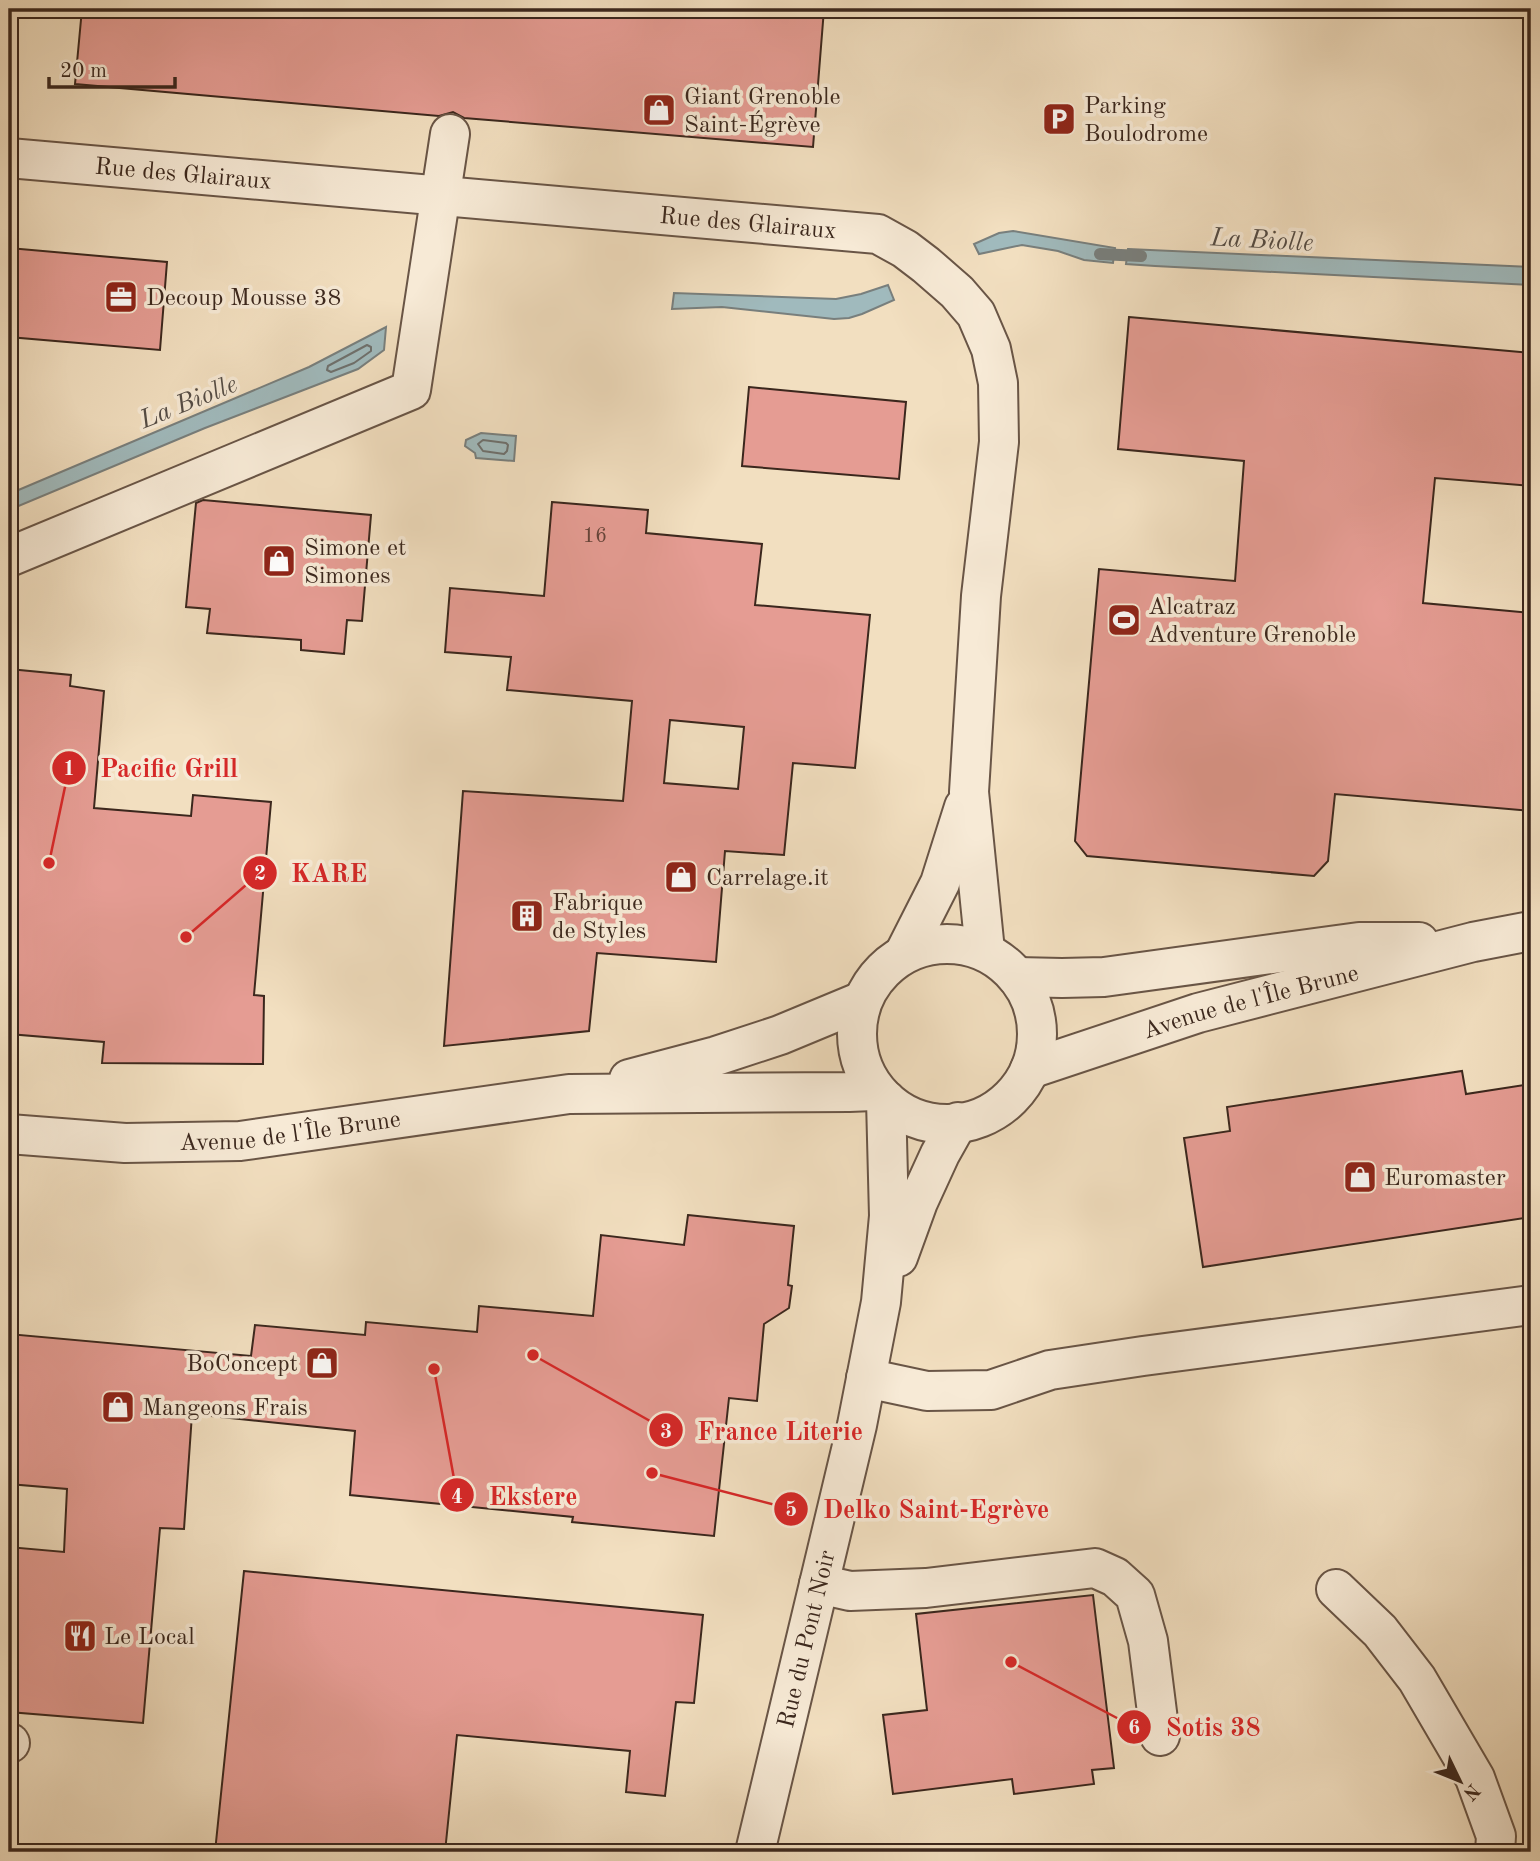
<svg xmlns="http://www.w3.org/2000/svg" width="1540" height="1861" font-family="'Old Standard TT',serif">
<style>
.water{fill:#a0babd;stroke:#787f7d;stroke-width:2}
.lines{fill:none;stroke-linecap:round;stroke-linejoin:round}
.shore{stroke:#6e706d;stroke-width:2}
.stream{stroke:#787f7d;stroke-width:12}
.building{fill:#e59c93;stroke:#3b271d;stroke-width:2;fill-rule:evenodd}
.minor-casing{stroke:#695546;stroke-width:42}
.minor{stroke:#f7ead6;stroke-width:38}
.labels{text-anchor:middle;stroke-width:7;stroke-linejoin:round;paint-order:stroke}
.number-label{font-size:21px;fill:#66443a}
.poi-label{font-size:24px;fill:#3b271d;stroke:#f7ead6;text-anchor:start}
.street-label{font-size:24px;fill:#3b271d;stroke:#f7ead6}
.water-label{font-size:26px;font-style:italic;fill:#544c45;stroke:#f7ead6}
.leader{fill:none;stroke:#d62828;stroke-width:2.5}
.callout-dot{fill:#d62828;stroke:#f7ead6;stroke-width:2.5}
.mark-label{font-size:21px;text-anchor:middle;font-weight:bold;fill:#fff}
.callout-label{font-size:26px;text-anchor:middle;font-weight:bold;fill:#d62828;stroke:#f7ead6;stroke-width:7;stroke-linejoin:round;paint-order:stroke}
</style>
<rect width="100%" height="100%" fill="#f2dfc0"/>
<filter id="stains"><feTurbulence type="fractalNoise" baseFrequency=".00286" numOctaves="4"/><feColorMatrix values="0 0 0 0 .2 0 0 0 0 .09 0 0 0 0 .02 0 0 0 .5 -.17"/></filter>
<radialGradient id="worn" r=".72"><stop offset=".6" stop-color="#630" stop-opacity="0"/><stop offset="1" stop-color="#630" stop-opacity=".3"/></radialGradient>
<path class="water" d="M1013 231 1115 248 1113 263 1084 260 1058 251 1022 245 979 254 974 244 999 233Z
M1128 249 1531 267V285L1155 266 1126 264Z
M888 285 894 300 862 314 849 318 834 319 722 307 672 309 674 293 836 299 861 294Z
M386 327 384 350 358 369 205 428 9 510V494L309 367Z
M481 433 516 436 514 461 476 458 475 453 465 446 466 440Z"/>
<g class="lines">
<path class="shore" d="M367 345 371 347V351L354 363 331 372 327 370 328 366Z
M483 440 506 443 508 445 507 451 504 454 483 451 478 444Z"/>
<path class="stream" d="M1100 254 1141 256"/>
</g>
<path class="building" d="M82 9H824L813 147 464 118 453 112 439 116 75 84Z
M9 248 167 262 160 350 9 337Z
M1129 317 1531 353V486L1435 478 1423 603 1531 613V811L1335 794 1328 861 1314 876 1087 856 1075 841 1099 569 1235 581 1244 461 1118 449Z
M749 387 906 402 899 479 742 466Z
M203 500 371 515 362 621 347 620 344 654 301 650V640L207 633 210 609 186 607 196 503Z
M552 502 648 510 646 533 762 544 755 605 870 615 855 768 793 763 784 855 725 851 716 962 597 953 589 1031 444 1046 463 791 623 801 632 701 507 690 511 657 445 652 450 588 544 596ZM670 720 744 727 738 789 664 783Z
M9 669 71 675 70 686 104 691 94 808 191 816 193 795 271 802 254 995 264 996 263 1064 102 1063 104 1042 9 1034Z
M1462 1071 1466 1094 1531 1084V1217L1203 1267 1184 1138 1230 1131 1227 1107Z
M688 1215 794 1226 788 1285 792 1286 789 1308 764 1324 757 1401 729 1398 714 1536 572 1522 573 1517 350 1495 355 1431 192 1414 184 1529 160 1528 143 1723 9 1712V1547L64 1552 67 1489 9 1484V1334L251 1356 255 1325 365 1335 366 1322 477 1332 479 1306 593 1316 601 1235 684 1245Z
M244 1571 703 1615 694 1703 676 1702 665 1796 626 1792 630 1751 457 1735 445 1852H215Z
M1093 1595 1114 1768 1092 1770 1094 1784 1014 1794 1012 1779 893 1794 883 1715 927 1710 916 1614Z"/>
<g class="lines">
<defs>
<g id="minor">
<path id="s1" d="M9 158 878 234 905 249 926 265 957 292 976 314 991 349 998 383 999 442 981 596 969 792 985 951"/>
<path d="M9 557 411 390 450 134"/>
<circle cx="947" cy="1034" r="90"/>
<path d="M904 954 940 883 964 807"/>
<path d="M1017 977 1062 978 1104 977 1359 942H1419"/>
<path id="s2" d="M1030 1069 1198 1013 1473 942 1531 931"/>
<path d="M629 1079 716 1056 780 1035 862 1001"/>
<path id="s3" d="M9 1134 125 1143 240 1141 569 1094 849 1092 873 1091"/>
<path d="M898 1257 918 1202 940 1154 958 1122"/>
<path d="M866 1378 927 1391 991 1390 1050 1370 1143 1356 1531 1305"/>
<path d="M819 1584 850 1591 926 1588 1095 1568 1115 1577 1135 1595 1148 1641 1160 1736"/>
<path d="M1336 1589 1380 1631 1417 1679 1475 1778 1496 1836 1495 1852"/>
<path d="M9 1743H10"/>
<path id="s4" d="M755 1852 857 1425 881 1302 889 1216 886 1100"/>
</g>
</defs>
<use href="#minor" class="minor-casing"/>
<use href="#minor" class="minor"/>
</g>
<defs>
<symbol id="shop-square" viewBox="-11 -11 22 22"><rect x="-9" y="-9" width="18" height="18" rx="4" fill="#8f2418" stroke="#f7ead6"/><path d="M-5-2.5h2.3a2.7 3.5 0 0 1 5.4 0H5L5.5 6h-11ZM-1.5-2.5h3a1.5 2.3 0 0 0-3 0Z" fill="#fff"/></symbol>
<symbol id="parking-square" viewBox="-11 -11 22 22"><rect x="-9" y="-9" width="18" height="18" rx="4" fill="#8f2418" stroke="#f7ead6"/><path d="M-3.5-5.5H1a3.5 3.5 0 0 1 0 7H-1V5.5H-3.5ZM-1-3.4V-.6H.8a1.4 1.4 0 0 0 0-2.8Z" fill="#fff"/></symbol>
<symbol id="office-square" viewBox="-11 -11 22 22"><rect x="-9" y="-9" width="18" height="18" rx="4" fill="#8f2418" stroke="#f7ead6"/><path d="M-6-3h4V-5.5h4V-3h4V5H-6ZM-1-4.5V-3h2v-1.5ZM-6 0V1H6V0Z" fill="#fff"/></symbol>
<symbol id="stadium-square" viewBox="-11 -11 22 22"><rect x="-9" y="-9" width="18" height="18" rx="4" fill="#8f2418" stroke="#f7ead6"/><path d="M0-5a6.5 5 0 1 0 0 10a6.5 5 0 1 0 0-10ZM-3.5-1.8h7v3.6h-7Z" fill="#fff"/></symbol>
<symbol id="building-square" viewBox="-11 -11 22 22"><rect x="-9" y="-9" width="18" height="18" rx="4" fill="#8f2418" stroke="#f7ead6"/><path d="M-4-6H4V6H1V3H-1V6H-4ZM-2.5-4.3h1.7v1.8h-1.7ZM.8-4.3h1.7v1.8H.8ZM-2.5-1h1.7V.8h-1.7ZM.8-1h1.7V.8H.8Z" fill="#fff"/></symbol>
<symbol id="restaurant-square" viewBox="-11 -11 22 22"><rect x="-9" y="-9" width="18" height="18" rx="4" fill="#8f2418" stroke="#f7ead6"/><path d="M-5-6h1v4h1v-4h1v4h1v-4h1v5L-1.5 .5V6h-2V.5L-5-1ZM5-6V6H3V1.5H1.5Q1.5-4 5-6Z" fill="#fff"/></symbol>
</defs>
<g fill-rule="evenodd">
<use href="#shop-square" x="640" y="91" width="38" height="38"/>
<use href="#parking-square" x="1040" y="100" width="38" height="38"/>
<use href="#office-square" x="102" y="278" width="38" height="38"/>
<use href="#shop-square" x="260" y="542" width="38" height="38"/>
<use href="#stadium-square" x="1105" y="601" width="38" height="38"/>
<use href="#shop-square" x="662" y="858" width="38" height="38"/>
<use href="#building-square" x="508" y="897" width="38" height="38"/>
<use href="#shop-square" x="1341" y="1158" width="38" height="38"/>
<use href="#shop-square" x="303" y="1344" width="38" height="38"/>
<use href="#shop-square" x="99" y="1388" width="38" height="38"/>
<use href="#restaurant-square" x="61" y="1617" width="38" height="38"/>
</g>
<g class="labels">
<g class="number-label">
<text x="595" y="542">16</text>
</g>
<g class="poi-label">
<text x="684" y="104">Giant Grenoble<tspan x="684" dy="28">Saint-Égrève</tspan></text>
<text x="1084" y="113">Parking<tspan x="1084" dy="28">Boulodrome</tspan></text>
<text x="146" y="305">Decoup Mousse 38</text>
<text x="304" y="555">Simone et<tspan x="304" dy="28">Simones</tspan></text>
<text x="1148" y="614">Alcatraz<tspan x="1148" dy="28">Adventure Grenoble</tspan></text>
<text x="706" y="885">Carrelage.it</text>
<text x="552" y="910">Fabrique<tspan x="552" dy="28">de Styles</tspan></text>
<text x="1384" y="1185">Euromaster</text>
<text x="298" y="1371" text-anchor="end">BoConcept</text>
<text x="142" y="1415">Mangeons Frais</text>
<text x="104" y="1644">Le Local</text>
</g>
<g class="street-label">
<text dy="8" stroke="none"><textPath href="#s1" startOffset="175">Rue des Glairaux</textPath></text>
<text dy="8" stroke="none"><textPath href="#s1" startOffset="742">Rue des Glairaux</textPath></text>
<text dy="8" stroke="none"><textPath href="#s2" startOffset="231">Avenue de l'Île Brune</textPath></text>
<text dy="8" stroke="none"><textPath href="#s3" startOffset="282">Avenue de l'Île Brune</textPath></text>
<text dy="8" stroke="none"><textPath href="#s4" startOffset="219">Rue du Pont Noir</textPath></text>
</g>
<g class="water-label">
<text transform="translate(1262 239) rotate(3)" y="9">La Biolle</text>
<text transform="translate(188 401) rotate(-22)" y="9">La Biolle</text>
</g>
</g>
<path class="leader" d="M49 863L69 768M186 937L260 873M533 1355L666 1430M434 1369L457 1495M652 1473L791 1509M1011 1662L1134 1727"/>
<g class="callout-dot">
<circle cx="49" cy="863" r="7"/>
<circle cx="186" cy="937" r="7"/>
<circle cx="533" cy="1355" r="7"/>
<circle cx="434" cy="1369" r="7"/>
<circle cx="652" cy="1473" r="7"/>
<circle cx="1011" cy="1662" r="7"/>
<circle cx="69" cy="768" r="18"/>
<circle cx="260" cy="873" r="18"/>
<circle cx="666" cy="1430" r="18"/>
<circle cx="457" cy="1495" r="18"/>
<circle cx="791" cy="1509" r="18"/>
<circle cx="1134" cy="1727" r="18"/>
</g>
<g class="mark-label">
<text x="69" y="775">1</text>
<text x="260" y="880">2</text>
<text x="666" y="1438">3</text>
<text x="457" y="1503">4</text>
<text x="791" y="1516">5</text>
<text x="1134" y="1734">6</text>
</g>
<g class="callout-label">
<text x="169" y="777">Pacific Grill</text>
<text x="329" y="882">KARE</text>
<text x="780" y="1440">France Literie</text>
<text x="533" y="1505">Ekstere</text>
<text x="936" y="1518">Delko Saint-Egrève</text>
<text x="1213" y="1736">Sotis 38</text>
</g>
<rect width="1540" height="1861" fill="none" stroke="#f2dfc0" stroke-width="35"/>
<rect x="10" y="10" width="1519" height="1840" fill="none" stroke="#3b271d" stroke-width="3.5"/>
<rect x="18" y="18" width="1505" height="1826" fill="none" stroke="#3b271d" stroke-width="2"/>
<g transform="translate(1460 1781) rotate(133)" stroke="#f7ead6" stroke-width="5" paint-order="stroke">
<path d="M0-5L12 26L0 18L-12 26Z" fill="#3b271d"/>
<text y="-10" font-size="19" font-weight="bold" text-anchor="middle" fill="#3b271d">N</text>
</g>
<path d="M49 77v10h126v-10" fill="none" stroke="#3b271d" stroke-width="3.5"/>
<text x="60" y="77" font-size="21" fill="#3b271d" stroke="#f7ead6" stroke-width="5" paint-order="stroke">20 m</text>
<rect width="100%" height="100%" filter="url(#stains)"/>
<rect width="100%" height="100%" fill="url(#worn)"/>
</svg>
